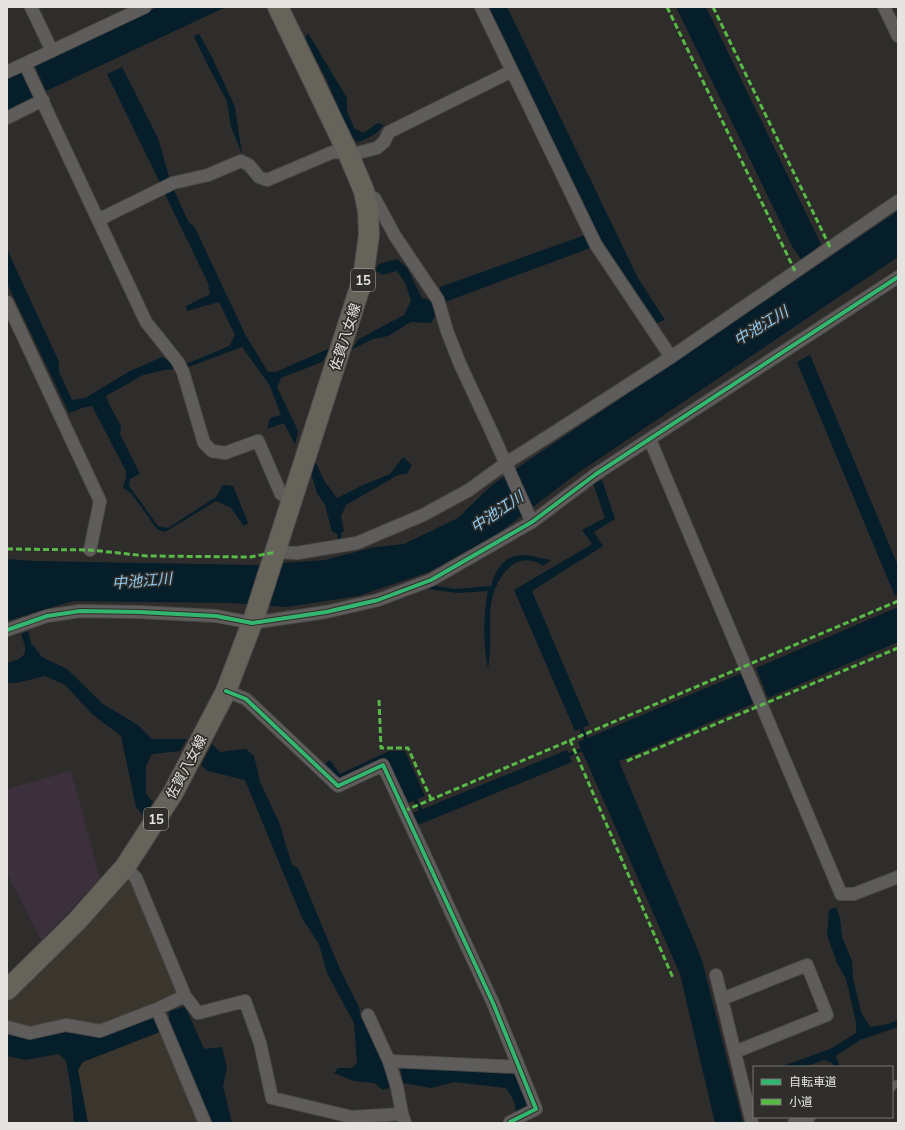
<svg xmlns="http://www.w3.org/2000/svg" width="905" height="1130" font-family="Mulish,'Noto Sans JP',sans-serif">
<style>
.built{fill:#3a362d}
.industrial{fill:#3b303c}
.water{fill:#061d2a}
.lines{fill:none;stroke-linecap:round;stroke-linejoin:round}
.stream{stroke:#061d2a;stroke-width:3.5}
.service-casing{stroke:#4c4b49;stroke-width:8}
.minor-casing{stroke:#4c4b49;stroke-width:14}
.primary-casing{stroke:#4c4b49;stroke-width:22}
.service{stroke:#5f5d5b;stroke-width:6}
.minor{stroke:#5f5d5b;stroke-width:12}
.primary{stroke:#66635a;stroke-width:20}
.quiet{stroke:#58b947;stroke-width:3;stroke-dasharray:6 3;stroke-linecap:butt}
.cycleway-casing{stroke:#302e2a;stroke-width:6}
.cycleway{stroke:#33b770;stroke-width:4}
.labels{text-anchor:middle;stroke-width:3.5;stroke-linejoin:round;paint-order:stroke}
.shield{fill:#302e2a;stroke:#afadaa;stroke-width:1}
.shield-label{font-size:13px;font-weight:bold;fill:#e5e4e1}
.street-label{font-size:14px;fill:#e5e4e1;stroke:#302e2a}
.water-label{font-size:15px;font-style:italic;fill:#8eccf3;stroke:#302e2a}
</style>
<rect width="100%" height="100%" fill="#2f2d2b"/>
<path class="built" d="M137 866 193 998 163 1011 209 1123H81L68 1044H7V1004Z"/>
<path class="industrial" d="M71 771 100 879 41 940 7 873V789Z"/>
<path class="water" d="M158 7H226L46 91 35 66Z
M489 7H507L638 278 665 320 657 323 600 238 589 243 590 248 445 302 443 301 431 323 411 322 388 336 373 339 351 350 359 339 404 315 411 301 406 285 397 271 382 275 375 270 379 264 397 259 407 268 422 298 432 301 441 299 440 287 585 235 587 240 598 235Z
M676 7H706L821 244 802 260 793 248Z
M308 33 347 98V111L354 128 363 133 378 123 384 125C377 134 368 139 357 142L350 135 326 79 305 38Z
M199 34 212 57 235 107 242 154 231 127 227 101 205 60 194 36Z
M122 67 158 138 170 180 161 185 107 74Z
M21 72 34 97 7 110V79Z
M173 188 189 223 194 226 246 336 268 372H276L330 348 322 362 281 378 277 387 298 431 295 445 284 423 267 429 270 418 281 415 269 384 242 347 186 368 165 370 143 375 106 396 109 404 121 426 120 434 140 474 130 479 129 486 158 526 168 528 216 497 223 485 233 486 248 523 244 526 231 508 216 501 165 532 157 529 131 493 123 488 126 478V471L92 406 82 408 69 413 7 283V249L59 362V372L72 400 85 398 130 371 162 357 176 364H186L229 346 235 335 219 302 187 311 186 306 210 294 208 283 164 192Z
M898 211V257L575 475 499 533 429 572 358 596 287 607 231 603 73 601 7 621V559L34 561 256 565 325 560 375 547 404 544 458 518 492 485Z
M810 355 898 566V594L895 596 797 362Z
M403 457 412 465 407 474 398 475 346 505 341 516 344 531 339 534 332 532 325 505 317 493 310 470 314 459 325 482 337 498 361 486 390 474Z
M602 480 615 519 594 532 603 546 532 591 589 725 575 731 514 590 592 544 582 530 605 518 593 483Z
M526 555 551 560 543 566C515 547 495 579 491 604 489 617 491 631 490 644 490 653 489 661 488 669 483 644 483 616 488 591L457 593 428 589 430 585 455 589 491 586C494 574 501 560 513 557 517 555 522 556 526 555Z
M898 607V642L768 698 756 668Z
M28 631 31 643 42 657 67 669 103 704 138 725 152 739H187L180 751 152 754 146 766V794L153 802 144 816 136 807 121 736 93 715 65 685 45 676 17 683H7V663C28 657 28 653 21 634Z
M742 673 755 703 619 761 702 960 743 1123H715L680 974 578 742Z
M212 744 220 752 246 749 254 756 260 782 279 822 292 865 298 868 339 967 359 1007 361 1018 368 1026 389 1074V1088L383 1090 374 1083 354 1081 334 1073 338 1068H351L357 1063 354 1023 327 973 319 944 302 918 245 780 208 771 201 765Z
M567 750 572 762 418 825 413 813Z
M389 751H405L425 796 408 803 386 758 343 779 337 780 325 764 330 760 340 774Z
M836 907 840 918 842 937 852 961 853 978 861 1012 870 1027 888 1024 898 1020V1027L860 1040 836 1056 840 1067H834L832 1063 824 1060 804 1067H780L830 1049 856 1033V1022L846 979 837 963 827 935 829 910Z
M185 1006 204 1049 222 1047 227 1068 223 1086 232 1123H212L169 1020V1012Z
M148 1017 154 1019 160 1032 83 1062 78 1070 88 1123H74L71 1088 66 1061 59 1054 25 1060 7 1056V1033C30 1040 48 1033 71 1029 97 1025 122 1021 148 1017Z
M400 1067 515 1074 527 1102 525 1110 516 1111 514 1101 506 1088 454 1082 431 1088 403 1083Z"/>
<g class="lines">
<path class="stream" d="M339 534 340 541
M580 725 587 742
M566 756 586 748
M413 796 422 813"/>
<defs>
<path id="service" d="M892 1088 895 1084 898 1083"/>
<path id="minor" d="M31 7 52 51
M884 7 898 36
M25 64 146 322 178 362 183 372 204 443 212 451 225 453 258 441 281 494 293 498
M512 71 596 245 671 357
M7 72 145 7
M7 118 43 100
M364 191 375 199 395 236 438 300 447 331 460 364 493 435 532 522
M98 220 173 183 208 175 241 161 249 165 259 177 267 180 333 152 357 153 377 148 384 142 389 132 512 71 481 7
M7 302 100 501 90 550
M650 440 841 894H854L898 877
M276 552 297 553 357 543 423 515 469 490 506 463 555 432 671 357 898 201
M7 630 47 616 80 611 139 612 216 616 252 623 326 612 378 600 431 580 532 522 596 474 898 277
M226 691 246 699 338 786 383 765 493 1003 536 1109 510 1122 511 1123
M125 867 136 878 185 996 157 1009 205 1123
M716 975 752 1123
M185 996 198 1013 245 1001 260 1043 272 1098 352 1117 402 1114 405 1123
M722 999 807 965 827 1015 735 1052
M368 1015 389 1061 397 1087 402 1114
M7 1027 30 1033 66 1025 100 1031 157 1009
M389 1061 518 1067
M794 1123 809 1117"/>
<path id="primary" d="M7 990 77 921 125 867 173 793 226 691 255 615 363 278 369 235 368 211 364 191 348 153 278 7"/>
</defs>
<use href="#service" class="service-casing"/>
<use href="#minor" class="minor-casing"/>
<use href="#primary" class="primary-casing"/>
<use href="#service" class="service"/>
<use href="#minor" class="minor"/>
<use href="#primary" class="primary"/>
<path class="quiet" d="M667 7 795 271
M713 7 830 247
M7 549 90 550 147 556 250 557 276 552
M379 700 381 748H408L431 799
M570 740 673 978
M627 761 898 648
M404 811 898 601"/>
<defs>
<path id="cycleway" d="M7 630 47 616 80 611 139 612 216 616 252 623 326 612 378 600 431 580 532 522 596 474 898 277
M226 691 246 699 338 786 383 765 493 1003 536 1109 510 1122 511 1123"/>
</defs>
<use href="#cycleway" class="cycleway-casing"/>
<use href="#cycleway" class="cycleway"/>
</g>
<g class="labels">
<g class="shield">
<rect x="351" y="269" width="24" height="22" rx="3"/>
<rect x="144" y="808" width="24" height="22" rx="3"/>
</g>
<g class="shield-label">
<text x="363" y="285">15</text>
<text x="156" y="824">15</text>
</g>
<g class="street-label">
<text transform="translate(345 337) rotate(-72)" y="5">佐賀八女線</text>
<text transform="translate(186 767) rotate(-62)" y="5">佐賀八女線</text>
</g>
<g class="water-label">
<text transform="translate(761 326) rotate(-31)" y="5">中池江川</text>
<text transform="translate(497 512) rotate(-34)" y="5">中池江川</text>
<text transform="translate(142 581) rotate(-5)" y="5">中池江川</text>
</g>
</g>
<rect width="905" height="1130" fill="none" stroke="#e5e4e1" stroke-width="16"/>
<rect x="753" y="1066" width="140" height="52" fill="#302e2a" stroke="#787773"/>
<rect x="761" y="1079" width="20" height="6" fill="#33b770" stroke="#787773"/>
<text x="789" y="1086" font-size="12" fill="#e5e4e1">自転車道</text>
<rect x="761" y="1099" width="20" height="6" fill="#58b947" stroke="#787773"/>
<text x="789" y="1106" font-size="12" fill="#e5e4e1">小道</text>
</svg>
